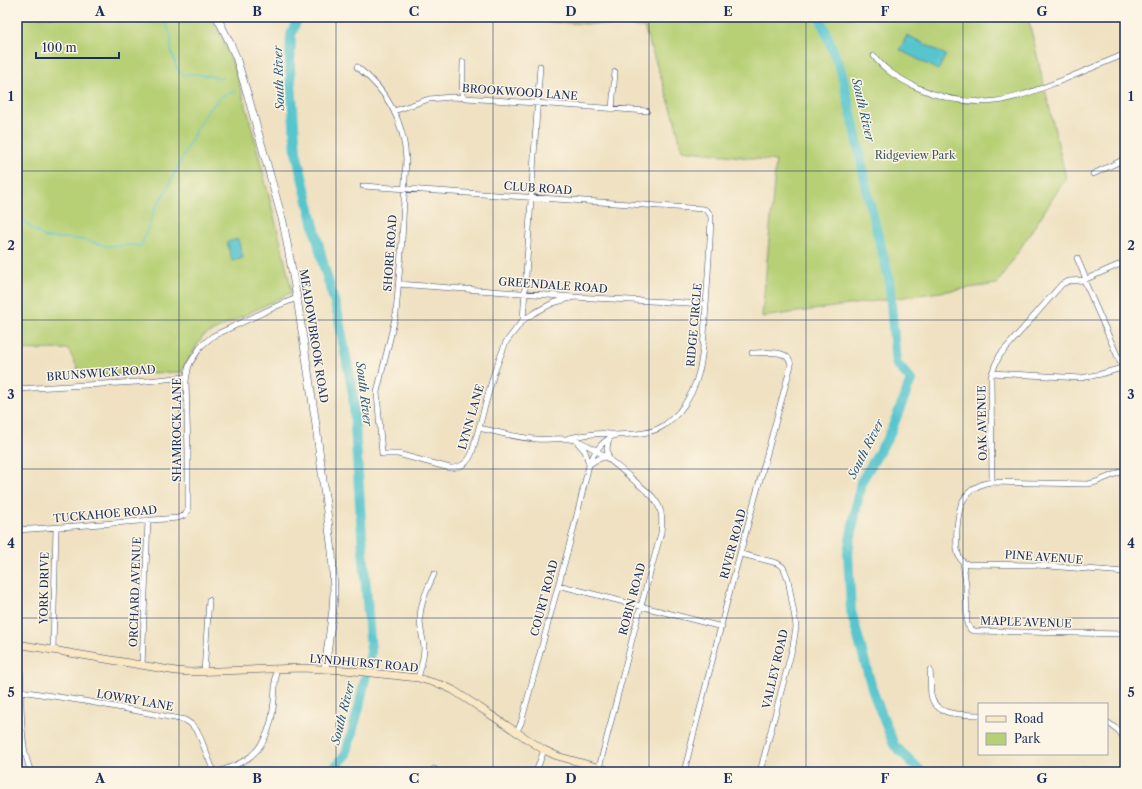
<svg xmlns="http://www.w3.org/2000/svg" width="1142" height="789" font-family="'Libre Caslon Text',serif">
<style>
.green{fill:#b7d076;stroke:#69806a}
.water{fill:#57c5cd;stroke:#397a96}
.lines{fill:none;stroke-linecap:round;stroke-linejoin:round}
.stream{stroke:#57c5cd;stroke-width:1.5}
.river{stroke:#57c5cd;stroke-width:10}
.minor-casing{stroke:#3b4a6d;stroke-width:6}
.tertiary-casing{stroke:#3b4a6d;stroke-width:8}
.secondary-casing{stroke:#3b4a6d;stroke-width:8}
.minor{stroke:#fff;stroke-width:5}
.tertiary{stroke:#fff;stroke-width:7}
.secondary{stroke:#fae7c3;stroke-width:7}
.grid{fill:none;stroke:#1b2f5e;stroke-width:1;stroke-opacity:0.55}
.labels{text-anchor:middle;stroke-width:3;stroke-linejoin:round;paint-order:stroke}
.street-label{font-size:11px;fill:#1b2f5e;stroke:#fcf5e5}
.park-label{font-size:11px;fill:#425764;stroke:#fcf5e5}
.water-label{font-size:12px;font-style:italic;fill:#2d5c7f;stroke:#fcf5e5}
.neatline{fill:none;stroke:#1b2f5e;stroke-width:1.5}
.grid-label{font-size:13px;text-anchor:middle;font-weight:bold;fill:#1b2f5e}
</style>
<rect width="100%" height="100%" fill="#fcf5e5"/>
<filter id="ink" filterUnits="userSpaceOnUse"><feTurbulence type="fractalNoise" baseFrequency=".025" numOctaves="2"/><feDisplacementMap in="SourceGraphic" scale="8" xChannelSelector="R" yChannelSelector="G"/><feConvolveMatrix kernelMatrix="1 2 1 2 8 2 1 2 1" color-interpolation-filters="sRGB"/></filter>
<filter id="wash" filterUnits="userSpaceOnUse"><feTurbulence type="fractalNoise" baseFrequency=".012" numOctaves="4" result="noise"/><feDisplacementMap in="SourceGraphic" scale="16" xChannelSelector="R" yChannelSelector="G"/><feGaussianBlur stdDeviation="0.9" result="paint"/><feColorMatrix in="noise" values="0 0 0 0 0 0 0 0 0 0 0 0 0 0 0 0 0 1.4 0 .05"/><feComposite in="paint" operator="in"/></filter>
<g filter="url(#wash)">
<rect width="100%" height="100%" fill="#efe1c1"/>
<path class="green" d="M17 17H210L221 36 235 69 249 117 282 248 292 292 203 336 181 372 81 375 68 349 17 350Z
M534 17H1028L1066 178 997 284 762 317 776 161 682 150 674 117 644 27 534 21Z"/>
<path class="water" d="M907 35 946 55 938 70 900 50Z
M238 239 243 258 232 261 227 242Z"/>
<g class="lines">
<path class="stream" d="M163 17 171 35V50L177 69 183 75 194 74 223 78
M17 213 31 228 46 238H66L85 240 106 246 131 245 141 246 155 208 167 189 196 130 208 110 222 96 236 91"/>
<path class="river" d="M298 17 291 35 290 68 296 152 324 267 338 314 353 394 362 536 371 652 359 707 346 754 331 772
M820 17 841 71 855 130 868 196 889 278 896 363 911 380 889 436 861 482 848 552 851 611 873 692 894 745 922 772
M1077 772 1087 770 1101 772"/>
</g>
</g>
<g filter="url(#ink)">
<g class="lines">
<defs>
<path id="minor" d="M874 56C885 71 900 79 916 87 940 98 969 104 996 101 1019 98 1041 88 1063 80 1084 71 1104 63 1125 54
M357 67C387 90 404 122 406 159L402 240 396 314 377 392 382 454H398L450 468C461 468 468 463 472 453L494 373 506 342 523 320 536 312 553 303 574 297
M462 98 463 62
M612 109 615 72
M394 111 429 99 452 97 647 111
M1093 174 1125 159
M363 186 704 209C708 211 710 213 711 217 710 247 708 276 706 305 703 344 705 381 679 412 674 417 669 422 663 426 649 435 631 434 616 435 602 440 594 452 589 465L573 531 521 723 516 733
M1077 258 1086 279
M1084 280 1125 373
M398 284 574 297 706 304
M523 320 540 66
M992 373 1081 378 1101 374 1125 367
M17 389 137 382 186 377
M479 428C498 432 517 438 536 439 549 440 562 437 575 440 597 447 621 469 638 484 645 490 653 495 657 503 663 512 662 522 661 533L636 624 599 768
M569 438C583 435 603 431 616 435
M578 443 585 451 589 464
M610 460C606 452 606 445 610 437
M590 464 598 459 605 457
M992 482 991 377 995 365 1000 355 1062 284 1069 281 1084 280 1125 262
M17 530 75 526 178 518 185 515 188 509V451L186 381 188 369 190 363 201 346 213 336 277 306 297 298
M741 554 777 563 783 567 785 571 788 579 795 619 796 627 793 646 760 772
M963 562C960 559 959 557 958 554 955 542 957 509 964 499 970 489 981 483 992 482L1088 484 1096 482 1125 470
M963 562 966 585 967 624 971 630 975 631 1125 634
M963 562 968 564 1036 565 1125 572
M558 585 722 627
M20 644C20 665 21 685 21 706 22 729 22 750 31 772
M53 649 56 528
M142 665 148 520
M930 670C931 678 930 687 931 695 935 717 963 714 979 715
M204 672 209 600
M418 678C421 668 424 658 424 647 423 638 420 629 420 619 420 603 428 588 434 574
M21 691 90 702 185 720 191 724 198 732 214 772
M1107 722 1118 730 1125 739
M434 769 438 772
M218 772C230 767 242 764 251 756 276 735 274 698 276 669
M536 772 544 750
M684 772 728 598 791 365C789 348 764 353 752 353"/>
<path id="tertiary" d="M217 17 230 43 236 57 248 96 283 222 288 248 297 298 315 418 332 551 334 592 333 609 325 669"/>
<path id="secondary" d="M17 644 176 671 189 672 301 668 345 670 418 678 442 685 453 690 544 750 557 756 615 772"/>
</defs>
<use href="#minor" class="minor-casing"/>
<use href="#tertiary" class="tertiary-casing"/>
<use href="#secondary" class="secondary-casing"/>
<use href="#minor" class="minor"/>
<use href="#tertiary" class="tertiary"/>
<use href="#secondary" class="secondary"/>
</g>
</g>
<path class="grid" d="M179 17V772M336 17V772M493 17V772M649 17V772M806 17V772M963 17V772M17 171H1125M17 320H1125M17 469H1125M17 618H1125"/>
<g class="labels">
<g class="street-label">
<text transform="translate(520 92) rotate(4)" y="4">BROOKWOOD LANE</text>
<text transform="translate(538 188) rotate(4)" y="4">CLUB ROAD</text>
<text transform="translate(390 253) rotate(-86)" y="4">SHORE ROAD</text>
<text transform="translate(553 285) rotate(4)" y="4">GREENDALE ROAD</text>
<text transform="translate(694 325) rotate(-85)" y="4">RIDGE CIRCLE</text>
<text transform="translate(314 336) rotate(81)" y="4">MEADOWBROOK ROAD</text>
<text transform="translate(101 373) rotate(-4)" y="4">BRUNSWICK ROAD</text>
<text transform="translate(471 417) rotate(-74)" y="4">LYNN LANE</text>
<text transform="translate(982 423) rotate(-91)" y="4">OAK AVENUE</text>
<text transform="translate(177 430) rotate(-90)" y="4">SHAMROCK LANE</text>
<text transform="translate(105 514) rotate(-5)" y="4">TUCKAHOE ROAD</text>
<text transform="translate(733 544) rotate(-75)" y="4">RIVER ROAD</text>
<text transform="translate(1044 557) rotate(4)" y="4">PINE AVENUE</text>
<text transform="translate(44 588) rotate(-89)" y="4">YORK DRIVE</text>
<text transform="translate(135 592) rotate(-88)" y="4">ORCHARD AVENUE</text>
<text transform="translate(544 598) rotate(-75)" y="4">COURT ROAD</text>
<text transform="translate(632 599) rotate(-75)" y="4">ROBIN ROAD</text>
<text transform="translate(1026 622) rotate(2)" y="4">MAPLE AVENUE</text>
<text transform="translate(364 663) rotate(5)" y="4">LYNDHURST ROAD</text>
<text transform="translate(775 669) rotate(-77)" y="4">VALLEY ROAD</text>
<text transform="translate(135 700) rotate(10)" y="4">LOWRY LANE</text>
</g>
<g class="park-label">
<text x="915" y="159">Ridgeview Park</text>
</g>
<g class="water-label">
<text transform="translate(279 78) rotate(-92)" y="4">South River</text>
<text transform="translate(863 110) rotate(77)" y="4">South River</text>
<text transform="translate(364 394) rotate(83)" y="4">South River</text>
<text transform="translate(866 449) rotate(-63)" y="4">South River</text>
<text transform="translate(343 713) rotate(-76)" y="4">South River</text>
</g>
</g>
<rect width="1142" height="789" fill="none" stroke="#fcf5e5" stroke-width="44"/>
<rect x="978" y="703" width="130" height="52" fill="#fcf5e5" stroke="#a2a6af"/>
<rect x="986" y="716" width="20" height="6" fill="#fae7c3" stroke="#a2a6af"/>
<text x="1014" y="723" font-size="12" fill="#1b2f5e">Road</text>
<rect x="986" y="733" width="20" height="12" fill="#b7d076" stroke="#a2a6af"/>
<text x="1014" y="743" font-size="12" fill="#1b2f5e">Park</text>
<path d="M36 52v6h83v-6" fill="none" stroke="#1b2f5e" stroke-width="2"/>
<text x="42" y="52" font-size="12" fill="#1b2f5e" stroke="#fcf5e5" stroke-width="3" paint-order="stroke">100 m</text>
<rect x="22" y="22" width="1098" height="745" class="neatline"/>
<g class="grid-label">
<text x="100" y="16">A</text>
<text x="257" y="16">B</text>
<text x="414" y="16">C</text>
<text x="571" y="16">D</text>
<text x="728" y="16">E</text>
<text x="885" y="16">F</text>
<text x="1042" y="16">G</text>
<text x="11" y="101">1</text>
<text x="1131" y="101">1</text>
<text x="11" y="250">2</text>
<text x="1131" y="250">2</text>
<text x="11" y="399">3</text>
<text x="1131" y="399">3</text>
<text x="11" y="548">4</text>
<text x="1131" y="548">4</text>
<text x="11" y="697">5</text>
<text x="1131" y="697">5</text>
<text x="100" y="783">A</text>
<text x="257" y="783">B</text>
<text x="414" y="783">C</text>
<text x="571" y="783">D</text>
<text x="728" y="783">E</text>
<text x="885" y="783">F</text>
<text x="1042" y="783">G</text>
</g>
</svg>
